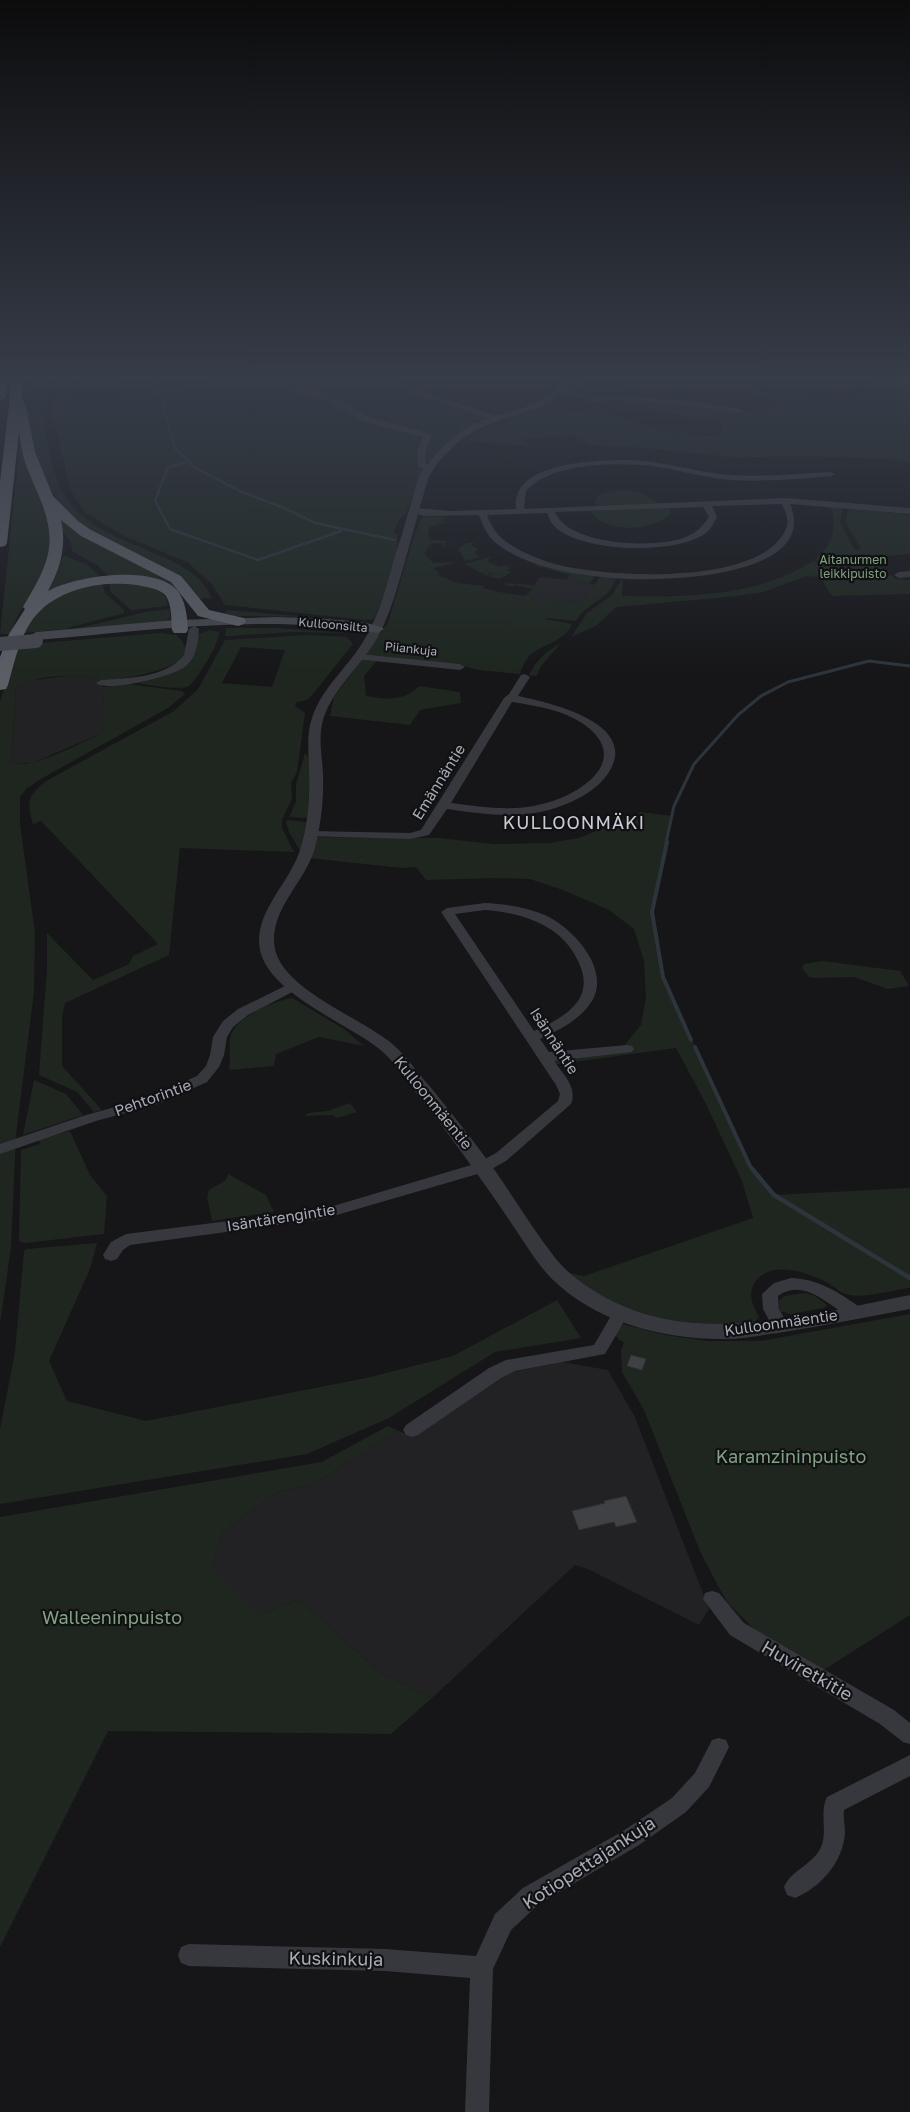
<svg xmlns="http://www.w3.org/2000/svg" width="910" height="2112" font-family="'Golos Text',sans-serif">
<style>
.built{fill:#222225}
.green{fill:#1e261f;fill-rule:evenodd}
.lines{fill:none;stroke-linecap:round;stroke-linejoin:round}
.stream-far3{stroke:#2c353c;stroke-width:2.5}
.stream-far2{stroke:#2c353c;stroke-width:3}
.stream-far1{stroke:#2c353c;stroke-width:4}
.stream{stroke:#2c353c;stroke-width:4.5}
.building{fill:#404145;stroke:#303034}
.minor{fill:#37383d;fill-rule:evenodd}
.tertiary{fill:#37383d;fill-rule:evenodd}
.secondary{fill:#45474d;fill-rule:evenodd}
.trunk{fill:#5b5e65;fill-rule:evenodd}
.secondary-bridge{stroke:#45474d;stroke-width:14}
.labels{text-anchor:middle;stroke-width:4.5;stroke-linejoin:round;paint-order:stroke}
.far-park-label{font-size:12px;fill:#7fa381;stroke:#111113}
.far-street-label{font-size:12px;fill:#a8adb8;stroke:#111113}
.street-label{font-size:15px;fill:#a8adb8;stroke:#111113}
.quarter-label{font-size:18px;letter-spacing:1px;fill:#c9ccd4;stroke:#111113}
.near-park-label{font-size:18px;fill:#7fa381;stroke:#111113}
.near-street-label{font-size:18px;fill:#a8adb8;stroke:#111113}
</style>
<rect width="100%" height="100%" fill="#161618"/>
<path class="built" d="M544 577 566 580 568 578 580 579 578 582 595 585 583 601 563 602 529 599 543 587 535 585 539 578Z
M65 676H96L103 687 105 732 32 763 13 764 11 763 16 688 27 681Z
M562 1362 608 1370 635 1417 709 1609 699 1625 588 1569 575 1565 432 1698 379 1672 299 1599 260 1615 212 1567 223 1532 276 1492 316 1483 397 1430 412 1437 503 1374Z"/>
<path class="green" d="M27 380H49C43 407 44 441 53 467 56 475 58 485 63 492 89 540 153 544 193 574 202 580 207 589 212 598L197 599C175 561 128 556 92 534 62 516 43 481 31 449 24 428 25 401 27 380Z
M56 380H71L76 385 68 391 73 398 98 400 213 380H378L489 417 475 422 477 423 450 440 427 463 406 513C399 518 396 525 394 533L397 534C401 559 383 596 374 619L365 620 225 605 212 584 187 562 124 536 86 513 74 496 69 486 52 408Z
M577 380H602L585 386C606 396 627 380 649 380L639 385 630 396 664 402 693 403 764 414 779 402 744 393 742 387 751 380H756L750 385 753 388 840 401 850 400 872 380H910V463L891 459 863 458 792 456 737 458 645 448 589 445 572 435 523 439 529 446 467 441 478 432 535 410 606 414 672 433 688 432 687 435C697 437 713 438 722 432L721 423 665 412C644 401 587 397 564 399 555 400 552 407 542 406Z
M21 433 47 516 52 548 39 583 18 615 10 634H0Z
M623 490 639 492 660 504 596 506 595 500C601 491 613 491 623 490Z
M827 507 843 508 840 522 855 550 861 549 845 522 849 509 910 515V554L885 556 874 559 875 563 889 573H871L878 578 892 575 895 579 910 580V594L832 596 820 577 807 576 763 592 737 596 616 607 596 626 571 637 587 613 612 595 621 580H623L622 596C687 597 756 597 813 561L822 563 823 562 815 560C831 546 837 531 832 510Z
M670 508 671 513C653 532 605 534 590 511Z
M58 516 88 539 168 580 175 586 183 600 176 593 109 576 98 566 72 551 71 542 63 532Z
M427 516 445 517V519L440 520 444 521V523L429 527 428 537H430V540L453 541 445 542 444 545 453 546 444 547 441 543 429 544 430 547H426L427 550 425 554 433 563 459 562 433 568 440 574 438 575 457 583 484 586 483 588 504 593 525 596 533 589 516 585 513 587 505 585 507 583 541 586 543 587 530 599 563 602 583 601 600 577 616 579C609 600 586 603 576 621L547 618 545 619 572 624C564 642 544 643 529 656 525 661 522 668 520 674L478 670 460 665 381 656 364 676 366 696C385 699 404 702 419 686L460 692 461 703 420 710 410 725 330 716 334 697 388 623 414 536 421 519Z
M468 543H475L471 545 478 550 474 552 480 557 465 561 458 548Z
M64 555 88 565 101 578 41 597Z
M493 556 487 561 499 567 511 564 507 566 511 568 506 570 512 572 499 579 488 576 492 574 490 572 487 576 465 564Z
M540 564 595 576 590 584 578 582 579 579 568 578 570 575 534 565Z
M109 582C128 582 152 583 166 597L168 606 131 610 111 592Z
M102 583 105 593 124 610V613L64 629 23 633 40 609 63 593Z
M170 609V618L166 621 58 633 150 611Z
M228 610 310 617 226 616 225 612Z
M226 628H274L348 633 292 632 231 636H225Z
M210 630 219 632C220 642 198 679 189 686 181 691 148 685 138 683L157 678 179 669 199 634Z
M160 633 176 635C215 669 116 680 99 681L96 676C69 676 40 673 16 688L11 762C26 773 87 740 104 732L103 687 129 684 182 691 185 694 168 708 39 780 26 789 20 797V824L35 933 34 992 16 1135 11 1247 0 1324V702L17 645Z
M306 635 346 637 352 642V645L313 694 307 700 297 702 295 706 305 713 297 772 291 783 292 798 282 820V828L294 852 180 848 169 955 65 1003 62 1017V1066L102 1110 94 1112 77 1092 39 1075 47 969V933L93 980 129 964 133 956 158 944 41 821 33 824C26 801 28 796 46 781L174 711 198 689 225 640ZM241 647 285 650 272 687 222 683Z
M561 643 541 666 537 676 529 675C537 659 546 652 561 643Z
M305 753 310 759 308 816 306 818 289 817 296 802V785Z
M641 812 672 816 652 912 663 977 750 1166 774 1195 910 1188V1288C891 1290 868 1298 849 1295 840 1293 834 1286 826 1282 807 1272 770 1260 755 1282 747 1294 753 1306 759 1317L754 1323 747 1325C695 1323 638 1324 592 1292 584 1286 577 1279 569 1273L584 1276 753 1218 742 1181 705 1102 676 1048 551 1065 546 1057 624 1046 641 1025 646 998 644 961 634 929 609 910 563 890 530 879 497 878 426 880 416 867 401 868 310 858 316 837 439 838 493 844 549 843 579 838Z
M288 820 307 822 300 851 289 832 286 821Z
M823 961 900 971 909 986 888 989 854 977 814 978 809 977 802 968 804 964Z
M292 998 344 1029 364 1046 319 1037 276 1054 274 1066 229 1070C231 1058 229 1050 230 1039 232 1018 274 1001 292 998Z
M34 1080 66 1094 83 1115 23 1135Z
M350 1103 357 1112 337 1118 332 1115 305 1116 308 1113 328 1111Z
M70 1131 90 1175 107 1196 104 1234 25 1243 19 1241 21 1150 40 1144 39 1140Z
M228 1174 266 1195 274 1212 212 1221 207 1197 209 1190 226 1180Z
M97 1243 90 1269 49 1361 67 1401 146 1421 366 1378 453 1356 557 1300 581 1338 495 1352 389 1418 307 1454 0 1504V1429L15 1352 24 1251 27 1249Z
M805 1293 815 1296 827 1305 824 1308 791 1314 780 1311 779 1301 784 1296Z
M910 1314V1615L822 1671 785 1651 753 1628 728 1603 719 1588 700 1551 644 1410 622 1372 621 1350 624 1342 619 1340 615 1334 622 1324 665 1335 708 1341H760Z
M388 1426 397 1430 316 1483 276 1492 223 1532 212 1567 260 1615 299 1599 379 1672 432 1698 391 1734 108 1731 0 1947V1517L322 1462Z"/>
<g class="lines">
<path class="stream-far3" d="M152 380 157 385 175 448 195 468 242 492 284 508 315 523 395 540
M188 462 168 467 155 501 170 529 258 560 341 531"/>
<path class="stream-far2" d="M666 843 674 806 694 764 738 715 761 696 788 682 869 661 910 666"/>
<path class="stream-far1" d="M667 842 652 912 663 977 691 1040
M695 1047 750 1166 754 1171"/>
<path class="stream" d="M753 1170 774 1195 910 1278"/>
</g>
<path class="building" d="M631 1355 646 1359 642 1370 627 1366Z
M626 1496 637 1522 616 1527 614 1522 579 1530 572 1511 605 1503 604 1501Z"/>
<g class="lines">
<path class="minor" d="M74 380 99 382 129 380 99 386Z
M258 380H269L323 393 371 418 431 434 432 436C426 445 424 454 426 465L431 469 427 471 418 466V450L423 437 365 422 318 397 271 387Z
M377 380H389L502 418 495 420Z
M556 387 592 397 630 396 696 402 741 409 745 411 741 413 696 406 630 400 592 401 556 391Z
M630 460C660 461 689 470 719 474 756 478 794 474 831 472L835 474 831 476C798 479 765 482 732 480 705 478 679 470 653 466 617 462 551 462 526 491L524 509 785 498 910 508V514L790 504C823 582 643 583 601 577 566 573 526 566 497 544 488 537 483 526 479 515L423 516 410 511 414 508 450 511 516 509C510 461 598 460 630 460ZM782 504C785 511 790 521 786 529 761 586 613 577 563 566 543 561 521 553 504 540 496 534 491 525 487 515L547 513C549 518 551 523 554 526 581 553 677 555 706 533 711 529 714 522 717 517L712 506ZM703 507 709 517C702 527 697 532 686 537 658 549 568 546 555 512Z
M910 571V577L899 578 894 575 899 572Z
M194 626 199 629C198 642 197 657 186 666 175 676 107 693 96 683L101 680C128 678 166 678 184 655L189 629Z
M360 654 460 664 465 667 460 670 356 659V655Z
M525 674 530 677 518 696C552 703 643 724 607 775 594 793 570 804 549 810 515 819 481 814 447 809L429 835 410 839 307 836 305 834 307 832 311 831 410 833 421 830 504 698 509 694 521 675ZM512 702C538 706 569 711 590 729 630 765 574 797 542 804 512 812 481 807 451 803Z
M485 903C505 904 526 907 545 915 573 928 611 969 592 1001 580 1020 559 1030 540 1039L549 1052 627 1045 632 1046 634 1049 632 1052 554 1061C563 1074 578 1088 571 1104L506 1161 488 1171 323 1219 130 1245 123 1250 117 1259 111 1261 105 1259 103 1255 111 1242 126 1234 323 1209 478 1163 496 1153 558 1101 560 1094 556 1085 441 912 447 908ZM485 910C524 913 566 926 581 968 585 979 585 991 578 1001 568 1015 550 1024 534 1031L455 914Z
M293 982 300 986 298 989 248 1015 233 1027 227 1037 224 1055 219 1067 207 1082 158 1104 96 1121 0 1154V1144L86 1115 148 1098 197 1076 206 1066 210 1055 213 1037 223 1021 238 1009Z
M791 1278C818 1279 839 1292 861 1308L863 1312 861 1316 855 1318C830 1310 807 1276 778 1296L779 1309 788 1325 786 1329 780 1331 774 1329 763 1309 762 1294 774 1283Z
M621 1307 627 1309 629 1313 605 1354 515 1371 501 1378 418 1435 412 1437 406 1435 403 1430 406 1425 489 1368 506 1360 594 1345 615 1309Z
M712 1591 719 1593 744 1623 894 1710 910 1723V1744L903 1742 880 1724 730 1635 703 1599 705 1593Z
M719 1738 726 1740 729 1747 709 1787 686 1812 639 1845 539 1904 511 1930 493 1969 489 2112H465L470 1978 385 1971 189 1966 181 1963 178 1955 181 1947 189 1944 385 1949 476 1956 495 1914 523 1888 623 1831 672 1798 695 1773 712 1740Z
M910 1755V1776L844 1810C843 1818 845 1825 845 1833 843 1862 821 1887 795 1898L787 1895 784 1887C791 1870 813 1865 821 1847 828 1831 819 1813 827 1797Z"/>
<path class="tertiary" d="M566 380H576L541 407 487 425 470 434 458 442 439 461 429 476C420 506 412 535 404 565 397 588 391 611 380 633 364 664 333 687 323 720 318 738 322 755 323 773 324 799 321 826 314 851 304 882 274 906 274 940 273 989 367 1018 398 1049 410 1061 420 1076 432 1089 454 1116 476 1144 496 1172 516 1201 534 1231 556 1259 571 1277 592 1291 614 1302 704 1346 816 1313 910 1295V1309C866 1317 822 1326 778 1333 761 1335 743 1339 725 1339 665 1340 595 1322 552 1279 538 1265 527 1247 516 1230 485 1184 453 1139 418 1095 407 1081 397 1065 384 1053 351 1023 259 992 259 941 259 907 290 882 300 850 308 825 310 797 309 771 309 753 306 735 312 718 322 686 352 664 367 635 380 611 387 585 394 559 403 532 411 504 419 476 435 452 455 431 483 420 499 414 519 411 535 403 546 398 556 388 566 380Z"/>
<path class="secondary" d="M278 617C296 618 375 619 384 629L377 633C265 613 148 631 36 640L29 636 36 632 175 620Z"/>
<path class="trunk" d="M0 380H8L6 397 0 401Z
M12 380H24L22 396 27 411 35 452 53 496 78 521 91 530 181 576 209 610 244 618 246 621 244 624 238 626 198 616 171 582 81 536 61 520C67 547 60 568 48 591 75 576 153 564 177 590 186 601 187 616 188 630L186 633H174L172 630C171 620 172 605 166 596 159 588 146 587 137 585 104 581 65 587 40 611 21 629 15 661 8 685L6 689 0 690V657L9 634 25 609 23 607C32 591 42 576 47 558 56 526 39 498 28 470 23 458 21 445 19 432L7 543 5 546 0 547V482Z"/>
<path class="secondary-bridge" d="M0 644 36 641"/>
</g>
<linearGradient id="sky" x2="0" y2="1"><stop stop-color="#0c0c0d"/><stop offset="0.56" stop-color="#363c48"/><stop offset="1" stop-color="#363c48" stop-opacity="0"/></linearGradient>
<rect width="910" height="676" fill="url(#sky)"/>
<g class="labels">
<g class="far-park-label">
<text x="853" y="564">Aitanurmen<tspan x="853" dy="14">leikkipuisto</tspan></text>
</g>
<g class="far-street-label">
<text transform="translate(333 625) rotate(5)" y="4">Kulloonsilta</text>
<text transform="translate(411 649) rotate(6)" y="4">Piiankuja</text>
</g>
<g class="street-label">
<text transform="translate(439 782) rotate(-58)" y="5">Emännäntie</text>
<text transform="translate(554 1041) rotate(57)" y="5">Isännäntie</text>
<text transform="translate(153 1098) rotate(-20)" y="5">Pehtorintie</text>
<text transform="translate(433 1103) rotate(51)" y="5">Kulloonmäentie</text>
<text transform="translate(281 1218) rotate(-9)" y="5">Isäntärengintie</text>
<text transform="translate(781 1323) rotate(-8)" y="5">Kulloonmäentie</text>
</g>
<g class="quarter-label">
<text x="574" y="829">KULLOONMÄKI</text>
</g>
<g class="near-park-label">
<text x="791" y="1463">Karamzininpuisto</text>
<text x="112" y="1624">Walleeninpuisto</text>
</g>
<g class="near-street-label">
<text transform="translate(807 1671) rotate(30)" y="6">Huviretkitie</text>
<text transform="translate(589 1863) rotate(-33)" y="6">Kotiopettajankuja</text>
<text transform="translate(336 1959) rotate(1)" y="6">Kuskinkuja</text>
</g>
</g>
</svg>
